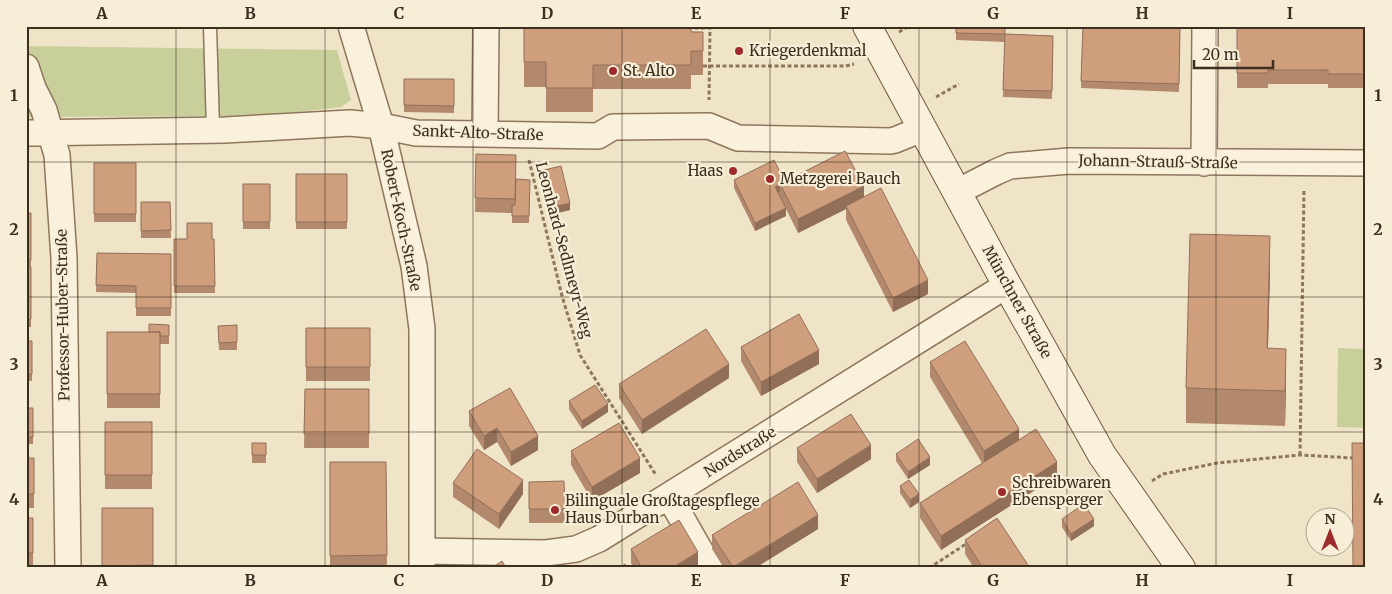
<svg xmlns="http://www.w3.org/2000/svg" width="1392" height="594" font-family="Merriweather,serif">
<style>
.green{fill:#c9cf9b}
.lines{fill:none;stroke-linecap:round;stroke-linejoin:round}
.lane-casing{stroke:#8d765c;stroke-width:15}
.street-casing{stroke:#8d765c;stroke-width:28}
.secondary-casing{stroke:#6f573f;stroke-width:30}
.path{stroke:#8d765c;stroke-width:3;stroke-dasharray:4 2.5;stroke-linecap:butt}
.lane{stroke:#faf1dc;stroke-width:12}
.street{stroke:#faf1dc;stroke-width:25}
.secondary{stroke:#faf1dc;stroke-width:28}
.wall{fill:#b2896c}
.shaded-wall{fill:#916f58}
.building{fill:#cf9f7d;stroke:#916f58}
.grid{fill:none;stroke:#3d2e20;stroke-width:1;stroke-opacity:0.55}
.poi-dot{fill:#9e2a2b;stroke:#f7eed8;stroke-width:2}
.labels{text-anchor:middle;stroke-width:4.5;stroke-linejoin:round;paint-order:stroke}
.poi-label{font-size:15px;fill:#3d2e20;stroke:#f7eed8;text-anchor:start}
.street-label{font-size:15px;fill:#3d2e20;stroke:#f7eed8}
.neatline{fill:none;stroke:#3d2e20;stroke-width:2}
.grid-label{font-size:16px;text-anchor:middle;font-weight:bold;fill:#3d2e20}
</style>
<rect width="100%" height="100%" fill="#f0e4c8"/>
<path class="green" d="M26 46 337 50 351 100 341 107 263 116 26 117Z
M1338 348 1366 349V428L1337 427Z"/>
<g class="lines">
<defs>
<path id="lane" d="M210 26 213 130"/>
<path id="street" d="M351 26 381 126 414 266 422 329V568
M26 67 33 88 44 110 57 155 64 258 68 568
M26 133 225 130 350 123 381 126 416 133 598 136 613 127 709 126 738 138 890 141 895 140 922 129
M485 134 486 26
M1204 163 1205 26
M957 192 996 172 1010 166 1069 161 1366 163
M669 496 710 568
M423 551 546 553 576 549 599 539 1007 285"/>
<path id="secondary" d="M867 26 1007 285 1102 455 1181 568"/>
</defs>
<use href="#lane" class="lane-casing"/>
<use href="#street" class="street-casing"/>
<use href="#secondary" class="secondary-casing"/>
<path class="path" d="M688 28H710L709 100
M899 32 909 26
M703 66H846L854 64
M936 97 959 84
M529 160 562 296 580 355 656 475
M1300 455 1304 189
M1152 481 1163 474 1217 463 1300 455 1354 458
M929 568 966 544"/>
<use href="#lane" class="lane"/>
<use href="#street" class="street"/>
<use href="#secondary" class="secondary"/>
</g>
<path class="wall" d="M524 26 703 32V75H691V89H593V112H546V87H524Z
M956 26 1005 34 1053 36 1052 99 1003 97 1005 42 956 40Z
M1083 26 1180 28 1179 92 1081 88Z
M1237 26H1366V88H1328V84H1268V88H1237Z
M404 79H454V113L404 112Z
M476 154 516 179 530 180 529 223H512V213L475 212Z
M94 163H136V222H94Z
M540 171 570 210 549 215 540 179Z
M296 174H347V229H296Z
M734 180 785 182 864 197 928 294 893 312 846 220V209L798 233 786 209V216L755 231 734 188Z
M243 184H270V229H243Z
M141 202H170L171 238H141Z
M26 213 31 260V327H26Z
M174 239H214L215 293H174Z
M97 253 171 254V316H136V293L96 292Z
M1270 271 1268 348 1286 384 1285 426 1186 423V388Z
M169 325V344H160V408H107V332H149Z
M237 325V350H219L218 326Z
M306 328H370V381H306Z
M26 341H32V381H26Z
M741 347 819 364 761 396 741 361Z
M930 362 1019 439 1057 476 941 550 920 518V503L982 463 930 377Z
M729 378 642 434 619 398V384Z
M305 389H369V448H304Z
M569 401 608 412 582 429 569 409Z
M26 408H33V444H26Z
M469 411 538 450 511 466 497 442 484 450 469 426Z
M105 422H152V489H105Z
M252 443H266V463H252Z
M797 448 871 459 817 493 797 462Z
M571 451 640 473 592 501 571 465Z
M896 454 930 465 908 479 896 461Z
M26 458H34V508H26Z
M330 462H386L387 568H330Z
M529 482 565 509V523H529Z
M453 483 523 494 499 529 453 497Z
M900 486 919 502 910 508 900 493Z
M102 508H153V568H102Z
M26 518H33V567H26Z
M1062 519 1094 526 1071 541 1062 527Z
M818 529 755 568H724L712 549V535Z
M965 540 1030 568H974L965 554Z
M631 549 698 566 696 568H634L631 563Z"/>
<path class="shaded-wall" d="M780 184V192L775 194V187Z
M864 186V200L846 206V209L798 233V219Z
M570 203V210L549 215V208Z
M786 208V216L755 231V223Z
M1270 236V271L1267 383V348Z
M928 280V294L893 312V298Z
M1286 349V384L1285 426V391Z
M819 350V364L761 396V382Z
M729 364V378L642 434V420Z
M608 404V412L582 429V421Z
M497 428V442L484 450V436Z
M1019 429V444L984 465V451Z
M538 436V450L511 466V452Z
M871 445V459L817 493V479Z
M930 457V465L908 479V472Z
M640 458V473L592 501V487Z
M1057 462V476L941 550V536Z
M523 480V494L499 529V514Z
M919 494V502L910 508V500Z
M818 515V529L755 568H733Z
M1094 519V526L1071 541V534Z
M698 552V566L696 568H672Z"/>
<path class="building" d="M524 26H691V32H703V51H691V65H593V88H546V62H524Z
M956 26H1005V34L956 33Z
M1083 26H1119L1180 28 1179 84 1081 81Z
M1237 26H1366V74H1328V70H1268V73H1237Z
M1005 34 1053 36 1052 91 1003 90Z
M404 79H454V106L404 105Z
M845 151 864 186 798 219 780 184Z
M476 154 516 155 515 199 475 198Z
M774 160 785 182 775 187 786 208 755 223 734 180Z
M94 163H136V214H94Z
M561 166 570 203 549 208 540 171Z
M296 174H347V222H296Z
M516 179 530 180 529 216H512V205H515Z
M243 184H270V222H243Z
M881 188 928 280 893 298 846 206Z
M141 202H170L171 230 141 231Z
M26 213H31V260H26Z
M187 223H212V239H214L215 286H174V239H187Z
M1190 234 1270 236 1267 348 1286 349 1285 391 1186 388Z
M97 253 171 254V308H136V286L96 285Z
M26 267H31V319H26Z
M799 314 819 350 761 382 741 347Z
M149 324 169 325V336H160V332H149Z
M237 325V342L219 343 218 326Z
M306 328H370V367H306Z
M706 329 729 364 642 420 619 384Z
M107 332H160V394H107Z
M26 341H32V374H26Z
M965 341 1019 429 984 451 930 362Z
M595 385 608 404 582 421 569 401Z
M510 388 538 436 511 452 497 428 484 436 469 411Z
M305 389H369V434H304Z
M26 408H33V437H26Z
M851 414 871 445 817 479 797 448Z
M105 422H152V475H105Z
M619 423 640 458 592 487 571 451Z
M1036 429 1057 462 941 536 920 503Z
M918 439 930 457 908 472 896 454Z
M252 443H266V455H252Z
M1352 443H1366V568H1353Z
M477 449 523 480 499 514 453 483Z
M26 458H34V494H26Z
M330 462H386L387 555 330 556Z
M909 480 919 494 910 500 900 486Z
M564 481 565 509H529V482Z
M798 482 818 515 733 567 712 535Z
M1084 504 1094 519 1071 534 1062 519Z
M102 508H153V565L102 566Z
M26 518H33V553H26Z
M997 518 1030 568H983L965 540Z
M679 520 698 552 672 568H642L631 549Z
M502 561 506 568H492Z
M625 564 627 568H619Z"/>
<path class="grid" d="M176 26V568M325 26V568M473 26V568M622 26V568M770 26V568M919 26V568M1067 26V568M1216 26V568M26 162H1366M26 297H1366M26 432H1366"/>
<g class="poi-dot">
<circle cx="739" cy="51" r="5"/>
<circle cx="613" cy="71" r="5"/>
<circle cx="733" cy="171" r="5"/>
<circle cx="770" cy="179" r="5"/>
<circle cx="1002" cy="492" r="5"/>
<circle cx="555" cy="510" r="5"/>
</g>
<g class="labels">
<g class="poi-label">
<text x="749" y="56">Kriegerdenkmal</text>
<text x="623" y="76">St. Alto</text>
<text x="723" y="176" text-anchor="end">Haas</text>
<text x="780" y="184">Metzgerei Bauch</text>
<text x="1012" y="488">Schreibwaren<tspan x="1012" dy="17">Ebensperger</tspan></text>
<text x="565" y="506">Bilinguale Großtagespflege<tspan x="565" dy="17">Haus Durban</tspan></text>
</g>
<g class="street-label">
<text transform="translate(478 133) rotate(2)" y="5">Sankt-Alto-Straße</text>
<text transform="translate(1158 162) rotate(1)" y="5">Johann-Strauß-Straße</text>
<text transform="translate(401 220) rotate(78)" y="5">Robert-Koch-Straße</text>
<text transform="translate(564 250) rotate(75)" y="5">Leonhard-Sedlmeyr-Weg</text>
<text transform="translate(1017 302) rotate(61)" y="5">Münchner Straße</text>
<text transform="translate(63 315) rotate(-91)" y="5">Professor-Huber-Straße</text>
<text transform="translate(740 452) rotate(-32)" y="5">Nordstraße</text>
</g>
</g>
<rect width="1392" height="594" fill="none" stroke="#f7eed8" stroke-width="55"/>
<g transform="translate(1330 532)"><circle r="24" fill="#f7eed8" stroke="#ada18e"/>
<path d="M0-4L9 19L0 12L-9 19Z" fill="#9e2a2b"/>
<text y="-8" font-size="14" font-weight="bold" text-anchor="middle" fill="#3d2e20">N</text>
</g>
<path d="M1194 60v8h79v-8" fill="none" stroke="#3d2e20" stroke-width="2.5"/>
<text x="1202" y="60" font-size="15" fill="#3d2e20" stroke="#f7eed8" stroke-width="4" paint-order="stroke">20 m</text>
<rect x="28" y="28" width="1336" height="538" class="neatline"/>
<g class="grid-label">
<text x="102" y="19">A</text>
<text x="250" y="19">B</text>
<text x="399" y="19">C</text>
<text x="547" y="19">D</text>
<text x="696" y="19">E</text>
<text x="845" y="19">F</text>
<text x="993" y="19">G</text>
<text x="1142" y="19">H</text>
<text x="1290" y="19">I</text>
<text x="14" y="101">1</text>
<text x="1378" y="101">1</text>
<text x="14" y="235">2</text>
<text x="1378" y="235">2</text>
<text x="14" y="370">3</text>
<text x="1378" y="370">3</text>
<text x="14" y="505">4</text>
<text x="1378" y="505">4</text>
<text x="102" y="586">A</text>
<text x="250" y="586">B</text>
<text x="399" y="586">C</text>
<text x="547" y="586">D</text>
<text x="696" y="586">E</text>
<text x="845" y="586">F</text>
<text x="993" y="586">G</text>
<text x="1142" y="586">H</text>
<text x="1290" y="586">I</text>
</g>
</svg>
